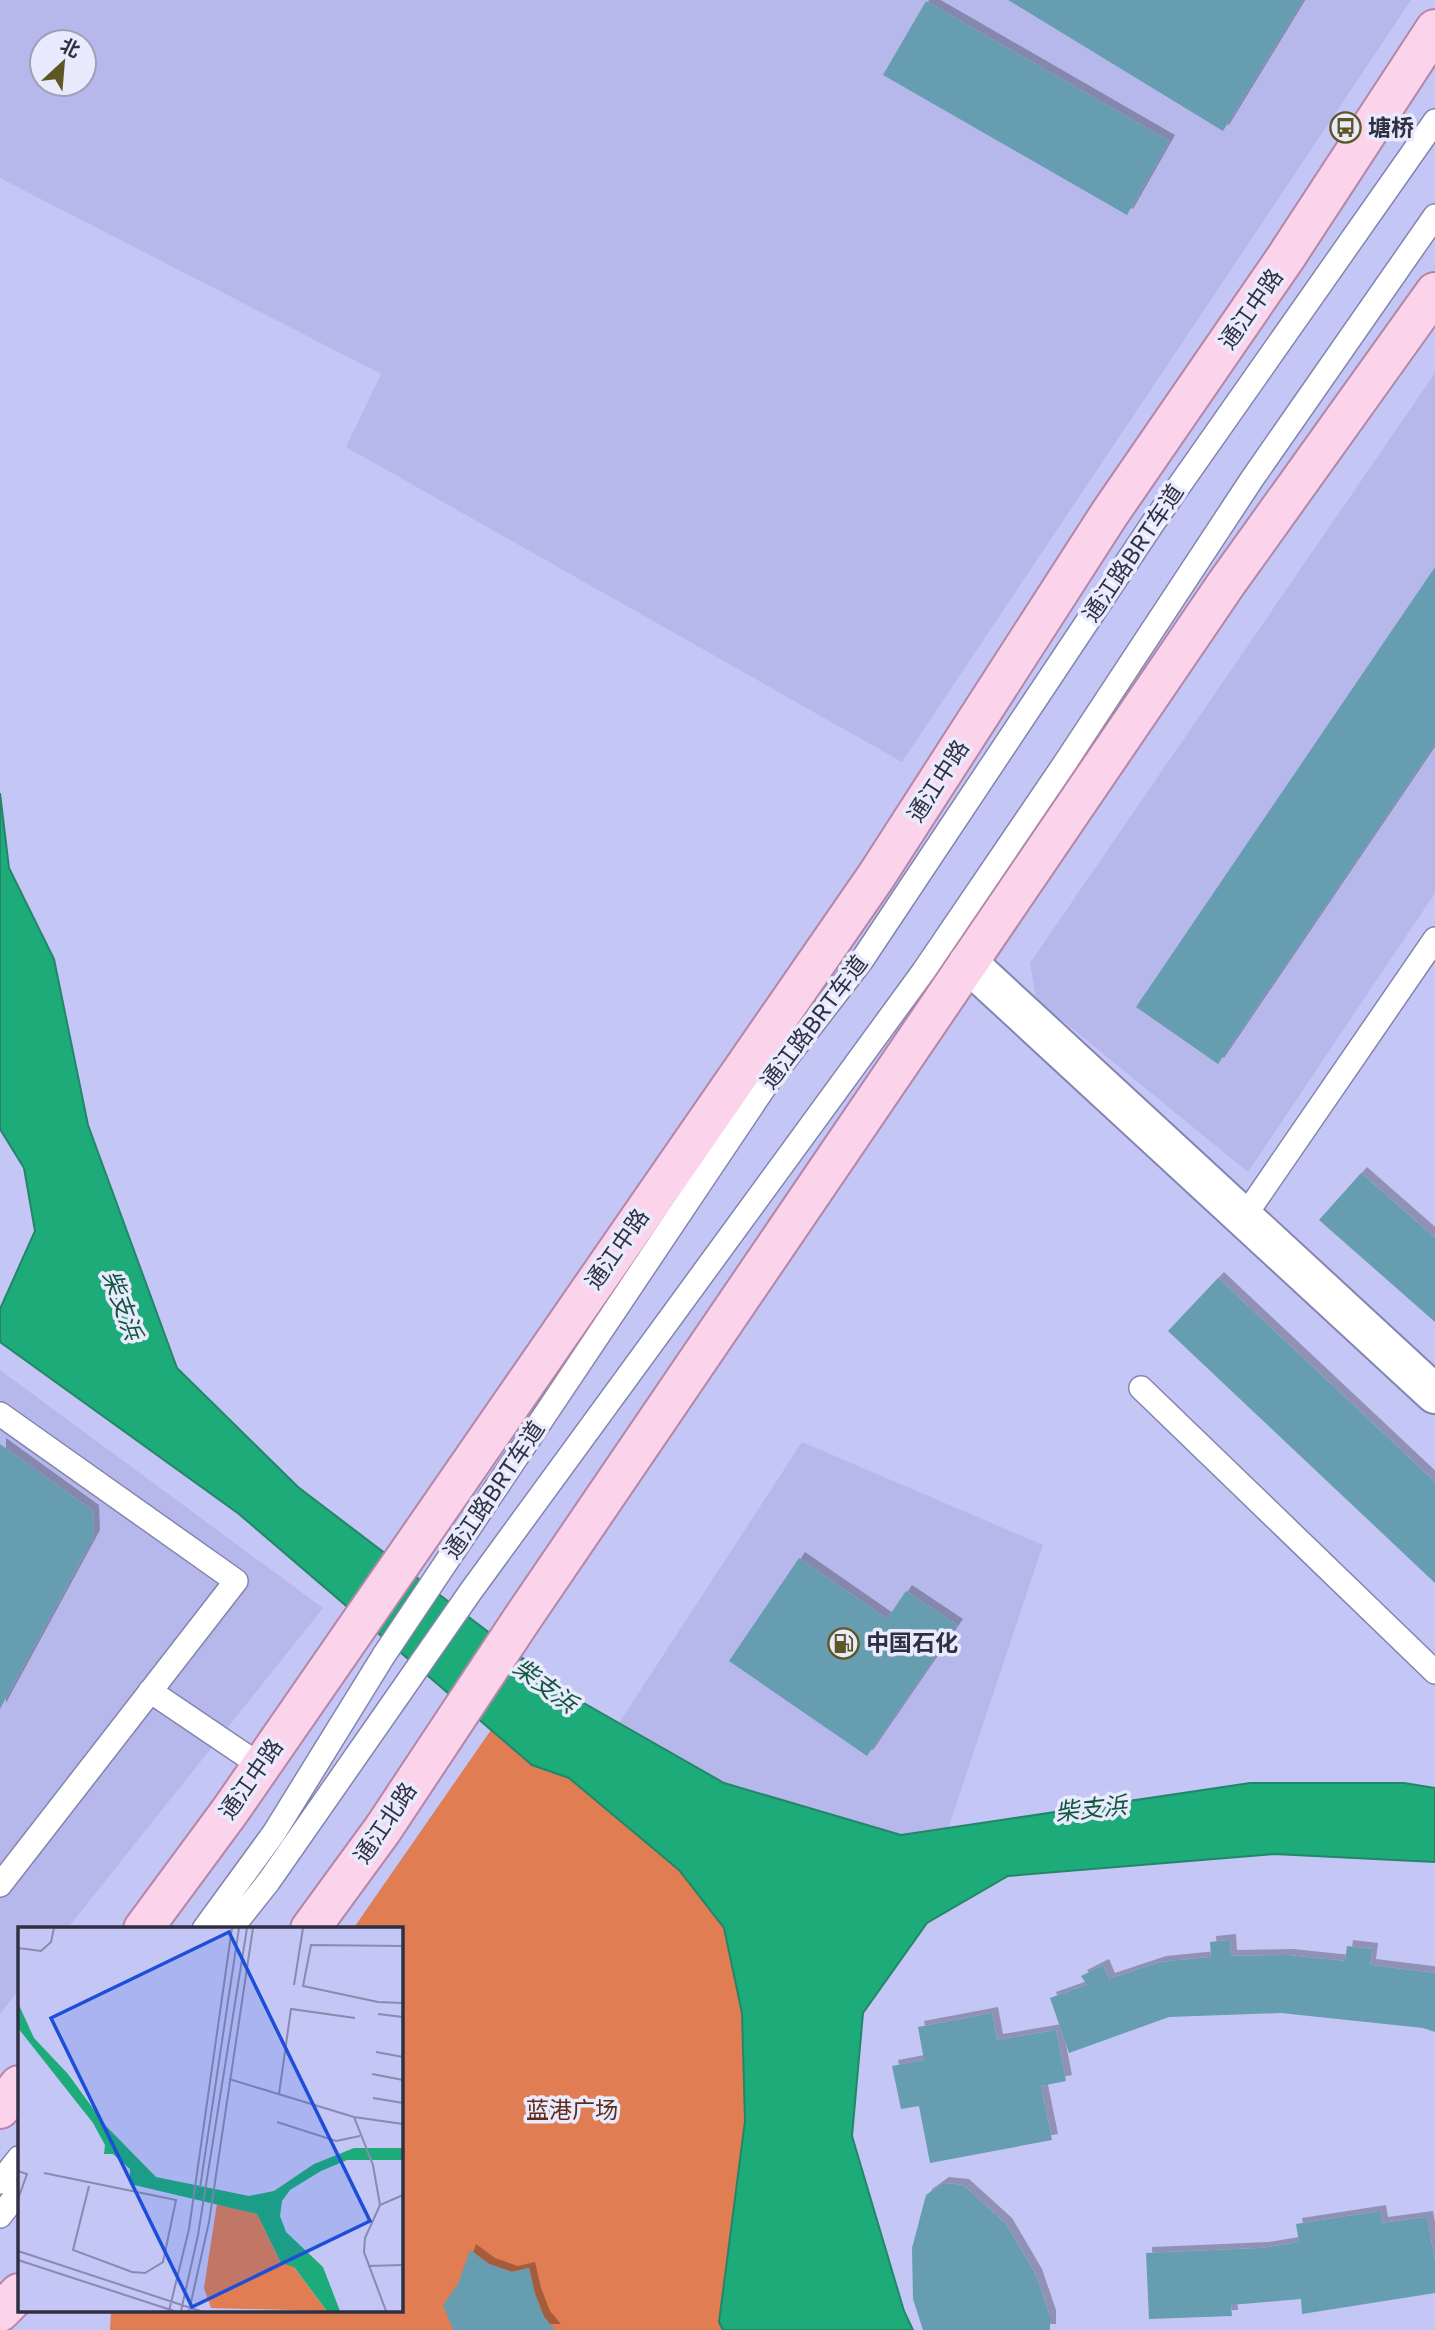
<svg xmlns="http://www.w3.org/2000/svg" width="1435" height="2330" font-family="'Golos Text','Noto Sans SC',sans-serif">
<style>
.built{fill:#b6b8ec;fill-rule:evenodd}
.green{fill:#e07d52}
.water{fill:#1dab7a;stroke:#23866a;stroke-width:2}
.building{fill:#669db1;filter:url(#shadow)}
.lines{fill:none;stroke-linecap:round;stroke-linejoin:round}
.lane-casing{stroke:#8384af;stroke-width:26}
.street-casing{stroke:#8384af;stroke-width:42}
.primary-casing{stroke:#b386a7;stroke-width:42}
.lane{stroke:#fff;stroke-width:23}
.street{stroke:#fff;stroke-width:38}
.primary{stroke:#fbd3eb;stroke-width:38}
.labels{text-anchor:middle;stroke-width:7;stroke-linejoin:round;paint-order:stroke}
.poi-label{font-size:23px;font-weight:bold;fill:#303043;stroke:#e9eafd;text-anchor:start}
.street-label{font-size:23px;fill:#303043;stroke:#e9eafd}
.park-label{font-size:23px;fill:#5e2c17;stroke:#e9eafd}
.water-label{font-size:24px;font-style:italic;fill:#12573d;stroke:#e9eafd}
.inset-road{fill:none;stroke:#898aae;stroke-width:2}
.view{fill:#1d4ed8;fill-opacity:0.15;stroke:#1d4ed8;stroke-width:3.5}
.inset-edge{fill:none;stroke:#303043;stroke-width:3.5}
</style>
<defs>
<filter id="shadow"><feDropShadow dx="6" dy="-6" stdDeviation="0" flood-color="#0004"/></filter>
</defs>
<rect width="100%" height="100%" fill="#c4c6f5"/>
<path class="built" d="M0 0H1411L902 762 346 447 381 374 0 178ZM42 42H84V84H42Z
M1435 373V893L1248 1172 1036 999 1030 963Z
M0 1370 323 1608 67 1929H19V1990L0 2014Z
M802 1442 1043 1545 948 1829 901 1835 724 1783 619 1723Z"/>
<path class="green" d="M491 1730 532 1765 569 1778 679 1870 724 1928 742 2013 745 2121 719 2322 723 2330H110L111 2311H401V1929H353Z"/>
<path class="water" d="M0 793 9 868 54 959 88 1125 177 1368 298 1487 575 1698 724 1783 901 1835 1250 1783H1404L1435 1788V1862L1274 1854 1008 1876 927 1923 863 2013 852 2136 904 2311 913 2330H723L719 2322 745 2121 742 2013 724 1928 679 1870 569 1778 532 1765 239 1514 0 1342V1309L35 1231 24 1168 0 1129Z"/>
<path class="building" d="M1008 0H1303L1223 131Z
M926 1 1169 141 1127 215 883 75Z
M1435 567V744L1218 1064 1136 1007Z
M1361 1173 1435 1238V1322L1319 1220Z
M1218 1278 1435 1482V1583L1168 1331Z
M0 1444 93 1511 94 1536 0 1709Z
M799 1558 887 1619 906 1591 957 1625 867 1756 729 1661Z
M1230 1940 1231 1956 1287 1955 1345 1961 1347 1946 1372 1949 1370 1965 1435 1973V2032L1423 2028 1281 2013 1169 2017 1069 2053 1050 1998 1087 1985 1081 1976 1103 1965 1109 1979 1160 1962 1211 1957 1210 1942Z
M992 2013 997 2040 1056 2030 1066 2081 1041 2086 1052 2140 930 2163 919 2106 901 2109 892 2066 924 2060 918 2027Z
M943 2183 963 2185 1006 2224 1036 2275 1050 2316V2330H923L913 2299 912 2248 926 2195Z
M1380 2211 1382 2223 1427 2217 1435 2262V2293L1302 2314 1301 2299 1231 2305 1232 2316 1149 2319 1146 2253 1263 2248 1299 2242 1296 2224Z
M470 2250 489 2264 512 2272 529 2268 535 2294 544 2317 555 2330H453L443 2305 458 2284Z"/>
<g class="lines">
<defs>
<path id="lane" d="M1244 1217 1435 939
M1141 1388 1435 1672
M0 1414 236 1581 0 1885
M150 1691 261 1766
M204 1929 274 1833 384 1655 768 1082 862 960 1153 523 1435 121
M231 1929 269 1881 471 1591 923 972 1065 763 1252 479 1435 216
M0 2182 19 2158
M0 2216 19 2192"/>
<path id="street" d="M968 963 1435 1394"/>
<path id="primary" d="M143 1929 230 1811 877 875 1110 513 1286 257 1435 29
M310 1929 383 1829 520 1622 1226 584 1435 292
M0 2109 19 2085
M0 2312 19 2293"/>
</defs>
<use href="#lane" class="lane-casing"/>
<use href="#street" class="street-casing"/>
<use href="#primary" class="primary-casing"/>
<use href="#lane" class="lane"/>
<use href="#street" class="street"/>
<use href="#primary" class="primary"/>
</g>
<defs>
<symbol id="bus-ring" viewBox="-11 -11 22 22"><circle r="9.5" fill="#e9eafd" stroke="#5d5723" stroke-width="1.5"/><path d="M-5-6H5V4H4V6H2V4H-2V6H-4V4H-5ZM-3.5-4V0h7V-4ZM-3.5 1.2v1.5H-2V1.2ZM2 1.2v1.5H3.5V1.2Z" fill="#5d5723"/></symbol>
<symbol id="fuel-ring" viewBox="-11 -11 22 22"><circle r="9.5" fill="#e9eafd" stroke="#5d5723" stroke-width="1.5"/><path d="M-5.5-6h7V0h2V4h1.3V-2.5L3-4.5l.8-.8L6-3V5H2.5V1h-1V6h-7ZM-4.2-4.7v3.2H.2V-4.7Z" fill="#5d5723"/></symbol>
</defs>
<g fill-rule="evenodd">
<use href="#bus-ring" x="1328" y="110" width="35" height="35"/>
<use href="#fuel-ring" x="826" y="1626" width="35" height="35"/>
</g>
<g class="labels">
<g class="poi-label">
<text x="1368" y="136">塘桥</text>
<text x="866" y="1651">中国石化</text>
</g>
<g class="street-label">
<text transform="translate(1251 309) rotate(-55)" y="8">通江中路</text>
<text transform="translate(1133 553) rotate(-56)" y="8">通江路BRT车道</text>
<text transform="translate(938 781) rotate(-57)" y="8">通江中路</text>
<text transform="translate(814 1022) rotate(-53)" y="8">通江路BRT车道</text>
<text transform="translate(617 1249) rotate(-55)" y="8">通江中路</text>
<text transform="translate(494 1490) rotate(-56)" y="8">通江路BRT车道</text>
<text transform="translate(251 1779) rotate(-55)" y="8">通江中路</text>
<text transform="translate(385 1823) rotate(-56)" y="8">通江北路</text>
</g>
<g class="park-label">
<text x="572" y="2118">蓝港广场</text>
</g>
<g class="water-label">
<text transform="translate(122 1305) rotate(70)" y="8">柴支浜</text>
<text transform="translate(545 1686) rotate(37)" y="8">柴支浜</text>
<text transform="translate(1091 1809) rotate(-6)" y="8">柴支浜</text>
</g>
</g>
<g transform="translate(18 1927)">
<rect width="385" height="385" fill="#c4c6f5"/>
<path d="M199 276 239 287 263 336 275 339 309 384 193 381 186 361Z" fill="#e07d52"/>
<path d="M0 76 16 111 50 147 87 198 138 250 231 269 256 264 296 237 336 221H385V233H329L303 244 272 263 264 274 262 289 268 305 305 340 322 384H309L276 340 263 336 239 287 112 257V242L95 227H86L87 218 75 196 0 101Z" fill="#1dab7a"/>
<path class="inset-road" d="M385 19 293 18 285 59 360 75 385 76M0 21 23 24 33 15 36 1M276 58 285 1M360 87 385 90M358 125 385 130M354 147 385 153M211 152 336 190 385 197M261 167 273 82 337 91M355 171 385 176M336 190 355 238 362 278M259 195 318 214 342 209M0 244 9 247 0 272M26 246 158 273 145 335 127 346 114 345 55 323 71 259M182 261 221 1M0 324 182 384M0 333 156 384M350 339 385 338M151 384 171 302 214 1M163 384 180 308 229 1M171 384 191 295 235 1M368 384 346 325 347 311 362 278 385 268"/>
<path class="view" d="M211 5 352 294 174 380 33 91Z"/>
<rect width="385" height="385" class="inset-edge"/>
</g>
<g transform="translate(63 63) rotate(26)"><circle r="33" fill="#e9eafd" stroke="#9fa0b3" stroke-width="2"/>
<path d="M0-5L12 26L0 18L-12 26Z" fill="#5d5723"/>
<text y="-10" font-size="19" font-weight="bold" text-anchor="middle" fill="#303043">北</text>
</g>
</svg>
